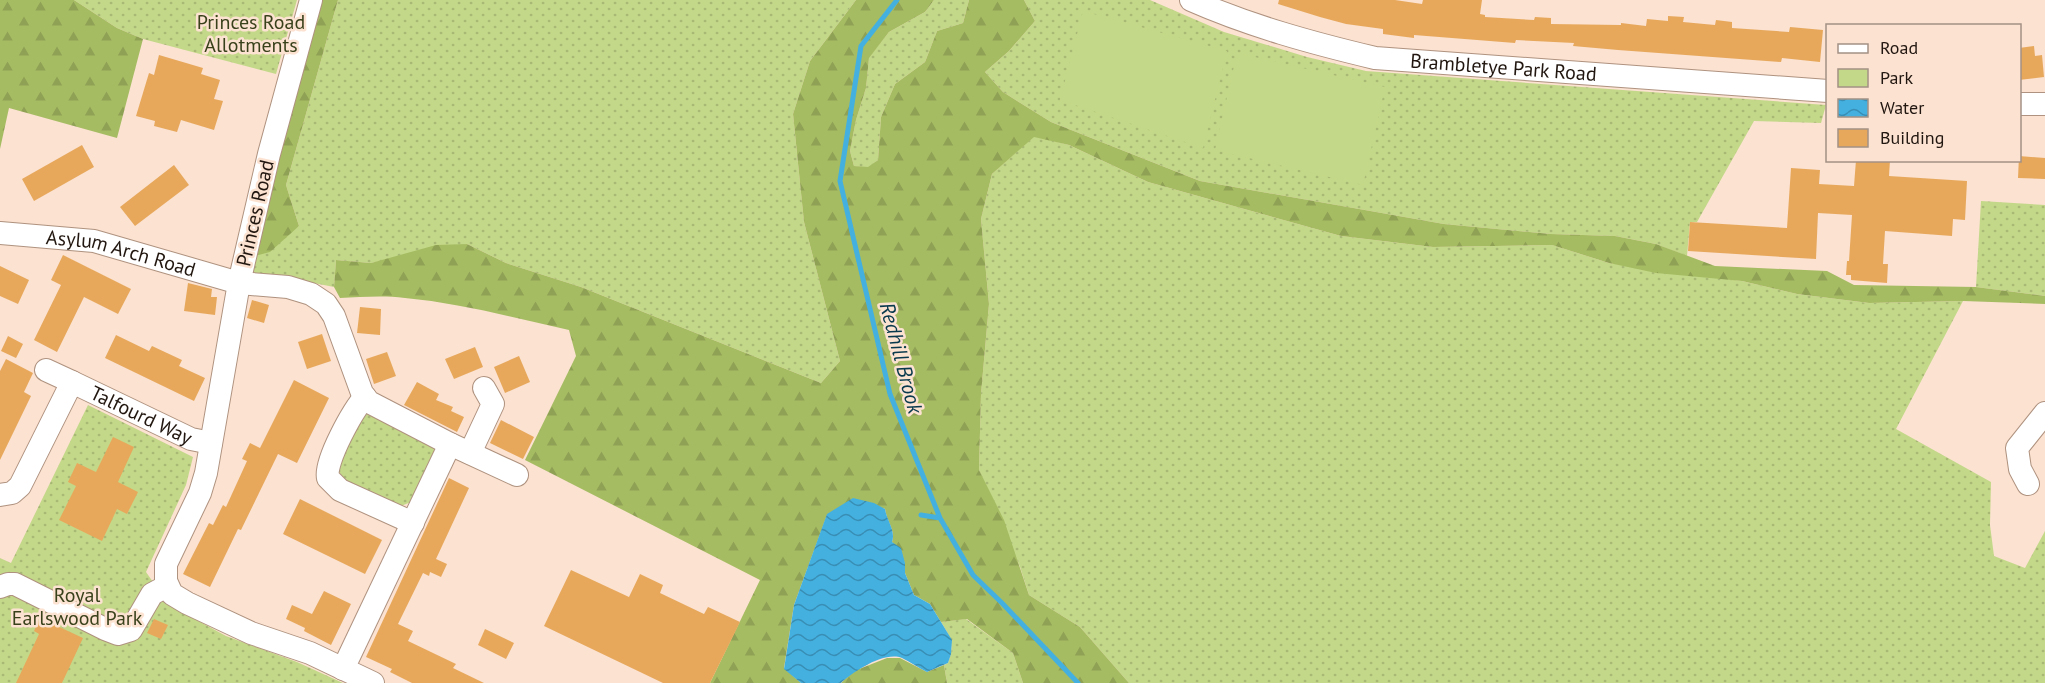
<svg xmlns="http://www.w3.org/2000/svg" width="2045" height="683" font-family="'PT Sans',sans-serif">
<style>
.green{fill:url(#green-dots)}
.forest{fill:url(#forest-firs)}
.pitch{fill:#c4d889}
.water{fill:url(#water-waves)}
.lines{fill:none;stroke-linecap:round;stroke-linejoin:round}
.stream{stroke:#44b0e0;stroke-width:5}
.building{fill:#e7a85c}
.minor-casing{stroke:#af927f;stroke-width:24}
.minor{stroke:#fff;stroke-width:22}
.labels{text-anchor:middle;stroke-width:5;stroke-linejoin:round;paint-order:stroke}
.park-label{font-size:20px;fill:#39411b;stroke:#fbe2d1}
.street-label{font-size:20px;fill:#221710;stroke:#fbe2d1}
.water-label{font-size:21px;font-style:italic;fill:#09394d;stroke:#fbe2d1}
</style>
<defs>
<pattern id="green-dots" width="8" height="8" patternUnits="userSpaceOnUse" patternTransform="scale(1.5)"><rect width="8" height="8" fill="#c4d889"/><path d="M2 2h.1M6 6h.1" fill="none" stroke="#a8b975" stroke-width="1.8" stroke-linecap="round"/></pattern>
<pattern id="forest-firs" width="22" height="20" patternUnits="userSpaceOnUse" patternTransform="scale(1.5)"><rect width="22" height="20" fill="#a6bc62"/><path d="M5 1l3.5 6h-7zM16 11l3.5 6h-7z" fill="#8fa154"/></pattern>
<pattern id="water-waves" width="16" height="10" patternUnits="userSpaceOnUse" patternTransform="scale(1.5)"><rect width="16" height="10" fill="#44b0e0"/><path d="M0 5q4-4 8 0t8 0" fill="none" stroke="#388eb4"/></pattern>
</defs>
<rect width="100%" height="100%" fill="#fbe2d1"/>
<path class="green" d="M74 0H297L276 74 143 39 117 28Z
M338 0H856L810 61 793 114 804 222 840 361 821 383 581 287 506 263 467 244 371 263 336 260 334 287 268 274 248 279 251 257 299 226 286 185Z
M934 0H969L963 23 937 31 925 62 895 84 881 117 878 160 868 168 854 166 850 151 856 120 866 88 869 57 889 32 925 12Z
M1024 0H1150L1224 32 1307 57 1366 71 1826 105 1821 123 1754 121 1697 222H1690L1687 256 1656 244 1615 236 1551 234 1444 224 1200 181 1051 122 1003 92 985 72 1009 51 1035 21Z
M1034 136 1069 145 1148 182 1341 236 1433 247 1552 245 1609 263 1742 281 1797 294 1869 303 1963 301 1896 429 1991 482 1990 525 1994 556 2025 568 2045 531V683H1129L1080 627 1029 595 1020 567 979 470 981 394 989 304 981 219 992 174Z
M1981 201 2045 205V296L1976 287Z
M88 405 193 457 186 485 146 572 169 605 226 636 297 662 343 683H0V558L11 563Z
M367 414 433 446 435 453 411 502 401 506C383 499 346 488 338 470L357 422Z
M966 619 1013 653 1023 683H947L944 665 948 663C955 644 951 638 941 622Z"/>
<path class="forest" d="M0 0H74L117 28 143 39 117 138 9 108 0 149Z
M319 0H338L286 185 299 226 270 252 251 257Z
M856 0H934L925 12 889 32 869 58 866 88 856 120 850 151 854 166 868 167 878 160 881 117 895 84 925 62 937 31 963 23 969 0H1024L1035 21 1009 51 985 72 1003 92 1051 122 1200 181 1444 224 1551 234 1615 236 1656 244 1715 266 1827 271 1854 285 1976 287 2045 296V304L1963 301 1869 303 1797 294 1742 281 1656 273 1609 263 1552 245 1433 247 1341 236 1148 182 1069 145 1034 137 992 174 981 219 989 304 981 394 979 470 1004 520 1029 595 1080 627 1129 683H1023L1013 653 967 619 941 622 930 604 914 595 905 573V563L892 542C896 531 887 522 885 509L883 508 827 515 794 605 784 668 801 683H710L760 580 525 460 576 356 569 330C515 318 460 303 405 298 383 295 361 297 340 298L334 287 336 260 371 263 436 245 467 244 506 263 581 287 821 383 840 361 804 222 793 114 810 61Z
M887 658H900L927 672 944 665 947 683H841L854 671Z"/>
<path class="pitch" d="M1083 11 1227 51 1203 148 1060 100Z
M1237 53 1385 87 1363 185 1215 150Z"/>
<path class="water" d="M853 498 874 503 885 509C887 521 896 531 892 542L901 548 905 563V573L914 595 930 604 952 640 951 654 948 663 927 672C919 668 910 662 902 658 884 651 853 672 841 683H801L784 669 794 605 827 514Z"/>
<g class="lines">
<path class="stream" d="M897 0 861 46 840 181 890 394 940 518 973 575 1002 603 1078 683
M921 515 940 518"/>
</g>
<path class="building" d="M1279 0H1395L1422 4 1423 0H1482L1480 14 1485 15V17L1534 20 1535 17 1551 18V24L1621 25V23L1646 26 1647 19 1668 21V16L1684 17 1683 22 1715 25 1716 20 1732 22V28L1789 32 1790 27 1823 30 1820 62 1782 58 1781 62 1618 50 1573 46 1574 43 1516 40 1515 43 1414 35V38L1383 34V29L1346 24 1320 17 1278 4Z
M2034 46 2035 56 2042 55 2044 77 2019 80V48Z
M159 55 203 68 201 74 220 80 214 99 223 101 214 130 181 120 177 132 154 126 155 121 136 116 149 73 154 75Z
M82 145 94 167 34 201 22 179Z
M2019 156 2045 158V179L2018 178Z
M1856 160H1890L1889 176 1967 181 1965 220 1953 219 1952 236 1885 231 1883 264H1888L1887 283 1851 280V275H1846L1847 261H1849L1852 215 1818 213 1816 259 1688 251 1690 222 1787 228 1791 168 1820 170 1819 184 1854 186Z
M174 165 189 185 135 226 120 207Z
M63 255 131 289 118 314 84 297 57 352 34 340 61 285 51 280Z
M0 266 29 280 18 304 0 296Z
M188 283 212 289 211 297H217L215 315 184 311Z
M252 300 269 305 264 323 247 318Z
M360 307 381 309 380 335 357 333Z
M322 334 331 361 307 369 298 342Z
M116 335 149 351 152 346 182 360 179 366 205 378 194 401 105 358Z
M8 336 23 344 16 358 1 351Z
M475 347 483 367 454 379 445 359Z
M387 352 396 376 374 384 366 359Z
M519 356 530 382 505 393 494 367Z
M6 359 33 373 24 392 31 396 0 460V371Z
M294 380 329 398 297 463 278 454 241 530 238 529 210 587 183 574 209 523 213 525 223 505 226 507 247 461 242 459 250 443 260 448Z
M417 382 439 394 436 400 453 407 451 411 464 417 457 432 404 405Z
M501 420 534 437 523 459 490 443Z
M113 437 134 447 118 482 138 492 127 514 117 509 102 541 59 520 76 486 68 482 77 463 96 472Z
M449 478 469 488 436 559 447 564 441 577 430 572 429 576 423 573 398 624 413 631 408 641 456 664 453 668 484 683H412L390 672 392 669 366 657Z
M300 499 382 540 365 574 283 534Z
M571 570 629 597 640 574 663 585 660 593 704 614 708 607 740 622 710 683H663L544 626Z
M324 591 351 604 331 645 304 631 305 628 286 619 292 605 312 614Z
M40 618 83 638 62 683H16L39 634 34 631Z
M154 619 168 625 161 639 147 633Z
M485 629 514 643 506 659 478 645Z"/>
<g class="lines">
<defs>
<g id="minor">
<path d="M311 0 269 154 239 283 206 473 200 493 166 564V581L172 594 187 603 251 633 310 653 373 683"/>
<path id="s1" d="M1191 0C1250 26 1312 43 1375 58L1828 91"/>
<path d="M2020 104H2045"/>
<path id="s2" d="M0 233 94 241 239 283 288 287 311 294 326 304 334 316 362 393 369 402 450 444 517 475"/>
<path d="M46 370 72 382"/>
<path d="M365 397C353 410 324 462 328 478L340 490 413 523"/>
<path d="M470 453 493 404 484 388"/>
<path d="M2028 484 2020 469 2017 448 2045 413"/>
<path id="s3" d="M0 495 12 493 20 486 72 382 191 439 211 443"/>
<path d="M0 587 8 584H15L105 629 118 634 131 630 152 594 167 586"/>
<path d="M343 669 450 444"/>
</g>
</defs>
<use href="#minor" class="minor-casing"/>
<use href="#minor" class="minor"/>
</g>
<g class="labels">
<g class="park-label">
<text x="251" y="29">Princes Road<tspan x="251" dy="23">Allotments</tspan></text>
<text x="77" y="602">Royal<tspan x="77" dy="23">Earlswood Park</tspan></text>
</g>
<g class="street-label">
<text dy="7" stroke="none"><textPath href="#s1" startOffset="322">Brambletye Park Road</textPath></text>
<text transform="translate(255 213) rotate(-77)" y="7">Princes Road</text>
<text dy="7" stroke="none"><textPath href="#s2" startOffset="123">Asylum Arch Road</textPath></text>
<text dy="7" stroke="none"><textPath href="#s3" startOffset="216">Talfourd Way</textPath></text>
</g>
<g class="water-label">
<text transform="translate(901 358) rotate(75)" y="7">Redhill Brook</text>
</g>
</g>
<rect x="1826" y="24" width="195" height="138" fill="#fbe2d1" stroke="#a49184" stroke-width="1.5"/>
<rect x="1838" y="44" width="30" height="9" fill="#ffffff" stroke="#a49184" stroke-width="1.5"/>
<text x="1880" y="54" font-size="18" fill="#221710">Road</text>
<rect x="1838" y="69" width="30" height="18" fill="#c4d889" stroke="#a49184" stroke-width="1.5"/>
<text x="1880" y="84" font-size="18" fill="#221710">Park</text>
<rect x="1838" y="99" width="30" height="18" fill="url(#water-waves)" stroke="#a49184" stroke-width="1.5"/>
<text x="1880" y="114" font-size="18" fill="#221710">Water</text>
<rect x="1838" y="129" width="30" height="18" fill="#e7a85c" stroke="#a49184" stroke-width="1.5"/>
<text x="1880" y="144" font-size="18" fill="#221710">Building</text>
</svg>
